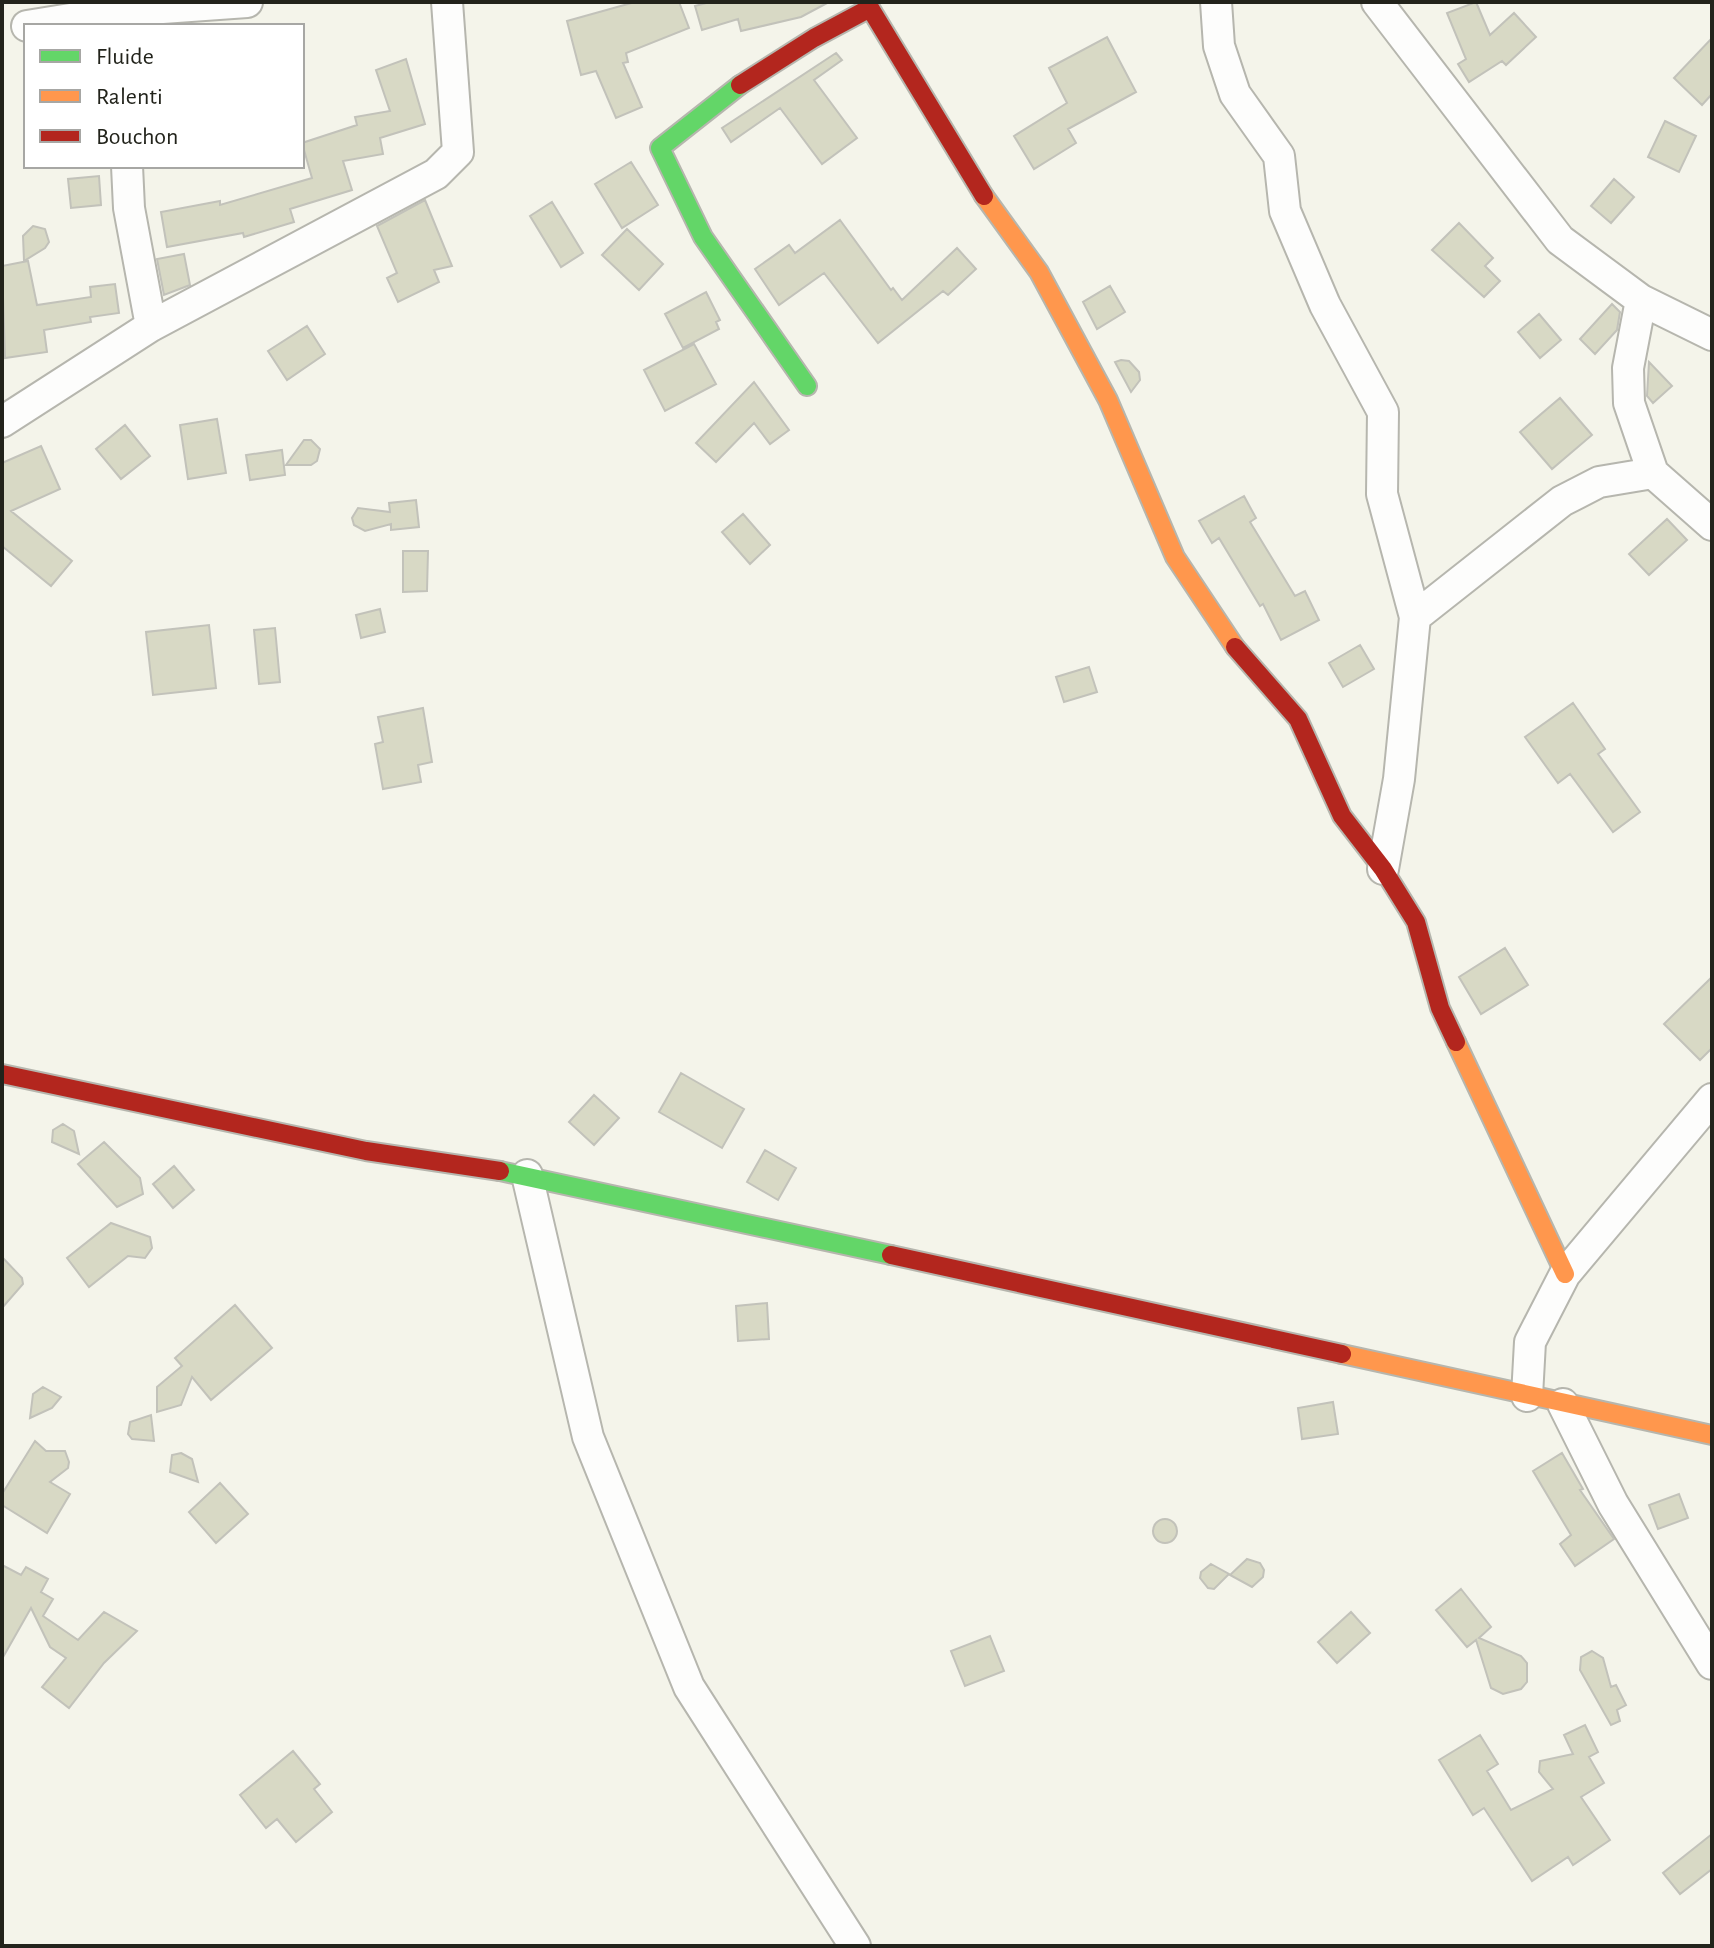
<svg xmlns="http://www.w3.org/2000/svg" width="1714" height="1948" font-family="'Alegreya Sans',sans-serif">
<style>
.building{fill:#d8d9c5;stroke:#c2c2ba;stroke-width:2}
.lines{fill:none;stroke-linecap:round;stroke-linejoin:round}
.street-casing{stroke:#b6b6ae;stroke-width:34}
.fast-casing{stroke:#b6b6ae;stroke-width:22}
.slow-casing{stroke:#b6b6ae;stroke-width:22}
.jam-casing{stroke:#b6b6ae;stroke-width:22}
.street{stroke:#fdfdfc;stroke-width:30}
.fast{stroke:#63d668;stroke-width:18}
.slow{stroke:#ff974d;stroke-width:18}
.jam{stroke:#b3261e;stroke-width:18}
</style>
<rect width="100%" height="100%" fill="#f4f4ea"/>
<path class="building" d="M635 2H679L689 28 626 53 628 62 623 63 642 107 616 118 596 71 581 75 567 21Z
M710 2H829L801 17 741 31 738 19 702 30 695 6Z
M1476 2 1490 35 1514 13 1536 37 1506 65 1502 61 1469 82 1458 64 1466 59 1447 13Z
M1107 37 1136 92 1068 129 1076 143 1034 169 1014 136 1067 103 1049 68Z
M1712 38V94L1702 105 1674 78Z
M836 53 842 60 814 80 857 138 822 164 780 108 731 142 722 128Z
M406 59 425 124 380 138 383 154 343 161 352 190 290 209 294 222 244 237 243 233 167 247 161 212 220 201V205L312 178 302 143 357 125 355 117 390 111 376 70Z
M1665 121 1696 136 1679 172 1648 157Z
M631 162 658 205 622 228 595 184Z
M99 176 101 205 71 208 68 179Z
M1614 179 1634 197 1611 223 1591 206Z
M425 200 452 266 434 270 439 282 398 302 387 278 397 273 377 226Z
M552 202 583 253 561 267 530 216Z
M840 220 891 290 893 288 902 300 957 248 976 269 948 295 943 291 878 343 824 273 779 305 755 269 789 245 795 253Z
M1459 223 1493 258 1485 266 1500 281 1484 297 1432 250Z
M33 226 45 229 49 242 45 248 24 261 23 236Z
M627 229 663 264 639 290 602 255Z
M184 254 190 285 164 295 157 259Z
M28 261 37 305 91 297 90 287 115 284 119 313 90 317 91 322 44 330 47 352 5 358 2 266Z
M1110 286 1125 312 1097 329 1083 302Z
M706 292 720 320 716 322 719 329 683 348 665 314Z
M1612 304 1620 312 1617 330 1595 354 1580 339Z
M1539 314 1561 340 1540 358 1518 332Z
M307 326 325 354 287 380 268 351Z
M694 344 716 384 665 411 644 370Z
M1121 360 1129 361 1139 372 1140 380 1131 392 1115 362Z
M1649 362 1672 386 1653 403 1647 396Z
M754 382 789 430 770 444 754 423 716 462 696 443Z
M1560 398 1592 435 1552 469 1520 432Z
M217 419 226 473 188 479 180 425Z
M125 425 150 456 121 479 96 449Z
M304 440H311L320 449 317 461 311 465H286Z
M41 446 60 489 11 511 72 561 51 586 2 546V463Z
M282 450 285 475 250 480 246 455Z
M1244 496 1256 518 1250 522 1295 596 1305 591 1319 620 1281 640 1263 604 1260 606 1219 538 1212 543 1199 521Z
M416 500 419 527 391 530V524L365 531 354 525 352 518 358 508 390 512 389 503Z
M743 514 770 545 750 564 722 532Z
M1667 519 1687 540 1649 575 1629 554Z
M403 551H428L427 591 403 592Z
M380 609 385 632 361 638 356 615Z
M209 625 216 688 153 695 146 632Z
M275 628 280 682 259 684 254 630Z
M1360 645 1374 669 1343 687 1329 663Z
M1089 667 1097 692 1064 702 1056 677Z
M1573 703 1605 749 1598 754 1640 812 1613 832 1570 774 1558 783 1525 737Z
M423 708 432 762 418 765 421 782 383 789 375 744 383 742 378 717Z
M1505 948 1528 985 1481 1014 1459 977Z
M1712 977V1048L1700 1060 1664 1024Z
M681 1073 744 1109 722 1148 659 1112Z
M594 1095 619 1118 594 1145 569 1122Z
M63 1124 74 1131 79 1154 52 1142 53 1130Z
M104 1142 140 1178 143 1194 117 1207 78 1164Z
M765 1150 796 1168 778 1200 747 1182Z
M174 1166 194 1190 173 1208 153 1184Z
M111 1223 150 1237 152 1248 145 1258 128 1256 89 1287 67 1258Z
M2 1257 22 1278 23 1284 2 1308Z
M767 1303 769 1339 738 1341 736 1306Z
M235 1305 272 1348 211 1400 192 1377 181 1405 157 1412V1387L182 1366 175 1358Z
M43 1387 61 1397 52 1408 30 1418 33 1394Z
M1333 1402 1338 1434 1302 1439 1298 1408Z
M151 1415 154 1441 132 1439 128 1434 130 1422Z
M35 1441 46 1451H65L69 1462 68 1468 50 1482 70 1494 47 1533 2 1505V1494Z
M181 1453 192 1459 198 1482 170 1472 172 1455Z
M1562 1453 1583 1489 1580 1490 1614 1539 1575 1566 1560 1544 1571 1535 1533 1471Z
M220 1483 248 1514 216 1543 189 1512Z
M1679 1494 1688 1518 1658 1529 1649 1505Z
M1153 1531a12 12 0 1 1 24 0a12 12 0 1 1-24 0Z
M1247 1559 1260 1563 1264 1570 1263 1577 1252 1587 1230 1575Z
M1211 1564 1229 1574 1214 1589 1208 1588 1200 1578 1201 1572Z
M2 1565 21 1575 26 1567 48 1579 41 1592 53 1599 43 1616 78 1640 104 1612 137 1631 104 1663 69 1708 42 1687 66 1658 50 1647 31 1608 2 1659Z
M1461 1589 1491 1627 1479 1638 1521 1656 1527 1663V1682L1521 1689 1503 1694 1491 1688 1476 1640 1467 1647 1436 1610Z
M1351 1612 1370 1633 1337 1663 1318 1642Z
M990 1636 1004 1671 965 1686 951 1651Z
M1592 1651 1603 1658 1611 1687 1616 1685 1626 1705 1617 1710 1620 1721 1611 1725 1580 1670 1581 1657Z
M1585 1725 1598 1752 1589 1757 1604 1783 1581 1797 1610 1840 1573 1865 1568 1857 1532 1881 1484 1808 1473 1815 1439 1760 1480 1735 1498 1764 1487 1771 1511 1810 1553 1789 1539 1772 1540 1761 1573 1754 1564 1735Z
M293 1751 320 1784 314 1789 332 1812 296 1842 277 1819 266 1828 240 1795Z
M1712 1834V1869L1680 1894 1663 1873Z"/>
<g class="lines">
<defs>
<path id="street" d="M1216 2 1219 46 1235 94 1279 156 1285 211 1325 305 1383 412 1382 494 1415 617 1399 779 1383 869
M1377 2 1560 240 1641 300 1712 335
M27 26 120 11 247 2
M127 166 129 208 151 326
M1641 300 1628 368 1629 403 1653 473 1712 525
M2 422 151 326 436 174 458 152 447 2
M1415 617 1562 501 1599 482 1653 473
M527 1175 588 1437 689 1687 855 1946
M1527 1396 1530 1342 1565 1274 1712 1099
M1563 1404 1613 1504 1712 1664"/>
<path id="fast" d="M740 85 660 148 703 237 807 386
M500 1171 891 1255"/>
<path id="slow" d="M984 196 1039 272 1108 400 1175 557 1235 647
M1456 1042 1565 1274
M1342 1354 1712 1435"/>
<path id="jam" d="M740 85 814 38 870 8 984 196
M1235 647 1298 719 1342 816 1383 869 1416 922 1440 1008 1456 1042
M2 1074 366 1151 500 1171
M891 1255 1342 1354"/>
</defs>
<use href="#street" class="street-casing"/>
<use href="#fast" class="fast-casing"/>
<use href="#slow" class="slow-casing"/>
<use href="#jam" class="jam-casing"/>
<use href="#street" class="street"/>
<use href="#fast" class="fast"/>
<use href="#slow" class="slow"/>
<use href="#jam" class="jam"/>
</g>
<rect width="1714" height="1948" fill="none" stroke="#22231b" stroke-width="8"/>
<rect x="24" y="24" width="280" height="144" fill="#ffffff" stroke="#a7a7a4" stroke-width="2"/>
<rect x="40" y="50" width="40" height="12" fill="#63d668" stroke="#a7a7a4" stroke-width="2"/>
<text x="96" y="64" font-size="24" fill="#22231b">Fluide</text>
<rect x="40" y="90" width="40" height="12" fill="#ff974d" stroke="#a7a7a4" stroke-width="2"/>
<text x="96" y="104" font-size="24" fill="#22231b">Ralenti</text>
<rect x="40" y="130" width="40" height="12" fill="#b3261e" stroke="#a7a7a4" stroke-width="2"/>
<text x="96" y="144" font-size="24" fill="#22231b">Bouchon</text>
</svg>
